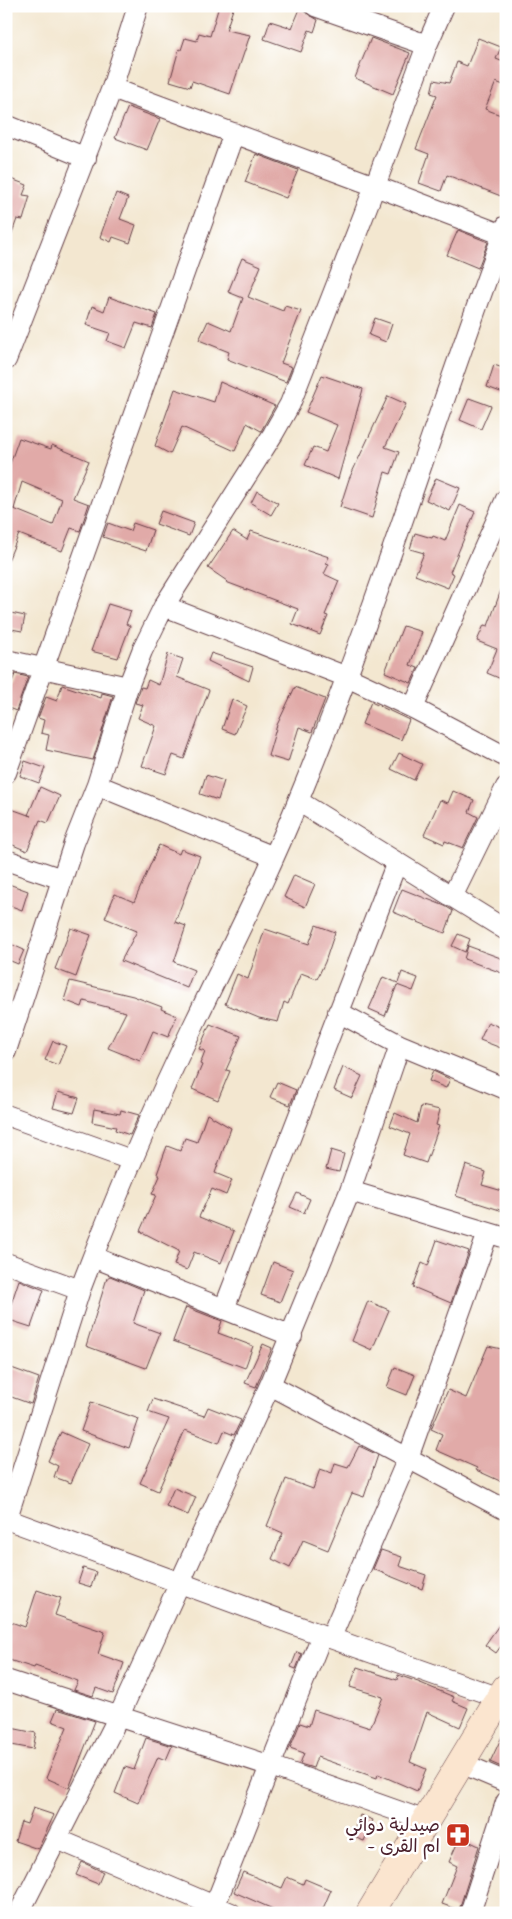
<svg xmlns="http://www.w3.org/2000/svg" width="512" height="1919" font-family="Mynerve,'Playpen Sans Arabic',sans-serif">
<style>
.building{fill:#e1aaa8;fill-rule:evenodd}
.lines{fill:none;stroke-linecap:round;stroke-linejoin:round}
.street-casing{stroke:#633d44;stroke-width:22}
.secondary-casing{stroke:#633d44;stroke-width:29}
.street{stroke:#fff;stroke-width:20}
.secondary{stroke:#fbe5cf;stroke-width:28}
.labels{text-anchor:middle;stroke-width:5;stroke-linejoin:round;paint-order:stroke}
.poi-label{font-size:18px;fill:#4a1f2b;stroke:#fff;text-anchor:end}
</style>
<rect width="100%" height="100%" fill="#fff"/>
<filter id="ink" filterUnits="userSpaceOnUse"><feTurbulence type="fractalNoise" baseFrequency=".02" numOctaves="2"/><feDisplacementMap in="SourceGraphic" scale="10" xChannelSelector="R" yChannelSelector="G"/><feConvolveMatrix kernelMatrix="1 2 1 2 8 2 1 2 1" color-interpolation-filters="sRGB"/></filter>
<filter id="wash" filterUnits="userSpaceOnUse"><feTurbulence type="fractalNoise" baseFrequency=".0096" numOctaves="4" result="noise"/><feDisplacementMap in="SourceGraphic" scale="20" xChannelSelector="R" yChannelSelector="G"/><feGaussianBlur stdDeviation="1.12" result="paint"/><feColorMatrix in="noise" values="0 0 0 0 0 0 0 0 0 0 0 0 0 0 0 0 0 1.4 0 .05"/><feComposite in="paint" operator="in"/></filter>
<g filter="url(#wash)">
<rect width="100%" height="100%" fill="#f3e7d0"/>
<g id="blocks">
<path class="building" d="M219 6H234L226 30 250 35 230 94 192 81 190 87 170 81 179 49 181 50 185 38 197 41 199 33 210 36Z
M300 9 318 20 314 32 309 30 301 52 264 39 270 21 292 28Z
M371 38 410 53 393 94 355 78Z
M478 38 501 47 496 59 506 63V86L496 82 485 109 506 117V198L447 175 441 191 419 183 429 154 416 149 437 95 431 93 434 80 449 83 457 62 467 66Z
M128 107 160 119 147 150 115 138Z
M256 154 298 170 286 198 245 182Z
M6 177 27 185 23 195 30 196 23 220 17 219 8 244H6Z
M116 193 128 198 120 219 136 225 130 243 113 237 111 242 100 237Z
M458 230 488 242 478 268 447 255Z
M242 258 261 266 248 297 283 311 285 306 301 311 281 363 292 367 286 382 227 359 229 352 199 340 208 321 231 331 243 298 228 292Z
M109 297 157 314 152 328 136 323 126 348 107 341 110 333 86 325 92 306 104 311Z
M375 318 392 324 386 342 369 335Z
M494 365 506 369V394L487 387Z
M322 375 363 389 338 479 305 465 313 447 326 452 337 425 306 412Z
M220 382 275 406 261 431 247 423 235 451 182 427 170 454 155 446 175 389 214 402Z
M388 396 406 404 385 447 399 452 391 474 385 472 372 518 340 507 349 479Z
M469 398 491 406 481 429 460 420Z
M19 438 51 449 52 445 89 461 73 498 89 504 80 531 71 528 62 551 19 534 7 563 6 475ZM22 482 62 499 53 525 14 509Z
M436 478 460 488 450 511 426 500Z
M257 491 278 503 271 515 251 503Z
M460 505 475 512 450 572 454 574 448 588 415 575 424 553 410 549 415 533 432 538 433 536 445 541Z
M161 511 194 523 189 536 156 524Z
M108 523 130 531 133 523 153 530 146 551 103 537Z
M233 531 247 540 251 531 329 557 326 563 329 564 324 574 339 581 325 615 328 616 320 635 292 624 298 609 226 582 227 581 208 568Z
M504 582 506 583V681L487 673 497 649 477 641 484 625 488 626Z
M108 604 131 611 126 624 130 626 118 658 91 651Z
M6 612 25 616 22 631 6 628Z
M403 626 422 632 410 665 418 668 411 683 385 672Z
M211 653 253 667 249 681 208 661Z
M168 654 183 659 177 677 209 690 184 759 173 755 166 774 142 766 156 726 138 718 143 705 135 703 141 687 145 688 148 680 159 685Z
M15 674 28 677 16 711 6 707V698Z
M62 685 101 698 102 693 113 696 93 760 46 750 49 735 41 733 44 720 38 718 46 697 57 701Z
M295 687 325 699 312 732 299 727 288 762 268 756 277 725Z
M232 699 247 706 235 734 222 729Z
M371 702 409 720 401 740 362 724Z
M399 753 422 764 414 780 391 769Z
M25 761 45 768 39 783 20 776Z
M206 775 224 781 218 800 200 794Z
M40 787 60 796 48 823 40 820 27 851 6 842V807L31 816 28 815Z
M453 791 474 800 469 812 478 817 463 848 445 841 444 844 424 835 440 800 448 803Z
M159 845 179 854 181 849 200 856 175 922 186 926 174 962 194 970 187 988 121 961 137 931 105 918 115 894 134 902Z
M294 875 315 884 305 907 284 897Z
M6 883 28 891 22 910 6 904Z
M402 889 445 906 453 911 445 933 393 912Z
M316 925 335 932 325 962 317 979 301 973 288 1004 284 1002 278 1022 259 1018 225 1004 237 974 248 979 265 929 309 944Z
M71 928 91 935 76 977 55 969Z
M458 934 470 939 465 952 452 946Z
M6 942 24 950 18 964 6 959Z
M468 946 506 960 502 973 464 959Z
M402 972 418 978 413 991 397 985 385 1016 369 1009 383 977 398 983Z
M70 981 133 996 162 1007 161 1009 177 1016 168 1037 153 1031 140 1061 108 1048 126 1012 84 1001 82 1007 64 1000Z
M488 1022 506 1030V1037L501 1048 480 1040Z
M210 1024 241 1036 226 1070 230 1071 218 1100 192 1089 202 1065 200 1064 205 1051 199 1049Z
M53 1041 66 1046 58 1065 45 1060Z
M343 1067 362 1076 352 1098 334 1090Z
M433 1071 450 1079 446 1088 429 1081Z
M277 1082 296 1090 290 1105 270 1097Z
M58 1092 79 1098 74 1113 53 1108Z
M421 1106 440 1110 436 1125 439 1126 426 1163 403 1155 410 1134 390 1126 395 1113 417 1123Z
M94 1109 120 1114 121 1110 139 1115 130 1135 115 1130 116 1127 92 1122Z
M207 1114 231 1128 215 1173 232 1180 226 1195 212 1189 199 1217 234 1231 221 1263 194 1252 187 1270 174 1265 179 1251 140 1231 156 1195 152 1194 160 1176 157 1174 167 1146 180 1151 185 1138 197 1142Z
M331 1150 344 1154 339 1172 326 1169Z
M466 1165 486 1172 482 1185 506 1192V1212L456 1196Z
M297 1193 310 1199 304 1213 290 1207Z
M437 1240 469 1251 451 1303 413 1287 422 1263 428 1266Z
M273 1262 293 1270 280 1302 261 1295Z
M110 1276 144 1290 133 1323 160 1333 146 1368 86 1346 107 1278Z
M19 1280 44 1290 31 1327 6 1319Z
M368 1301 389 1310 372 1350 352 1341Z
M186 1307 222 1321 218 1333 253 1346 245 1368 173 1341Z
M263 1344 272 1348 256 1387 245 1383Z
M488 1346 506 1350V1469L500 1481 476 1470 477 1468 436 1450 442 1434 431 1429 448 1390 466 1398Z
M6 1366 39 1378 31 1404 6 1395Z
M395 1367 415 1375 407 1395 387 1387Z
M153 1399 204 1416 208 1407 241 1420 234 1435 224 1431 219 1443 185 1430 158 1491 140 1483 169 1419 148 1412Z
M91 1402 139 1419 129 1448 81 1431Z
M61 1432 88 1444 71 1483 54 1477 58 1466 48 1461Z
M359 1446 378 1455 364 1497 352 1493 328 1550 303 1540 290 1568 272 1559 283 1533 267 1526 286 1479 313 1489 320 1469 332 1473 335 1463 348 1467Z
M174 1488 196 1497 188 1515 166 1506Z
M381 1550 402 1557 399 1566 426 1575 422 1589 373 1569Z
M83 1568 96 1572 91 1587 78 1583Z
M37 1590 61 1598 55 1615 105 1632 98 1654 124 1663 113 1694 96 1688 93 1696 74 1690 78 1681 35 1666 34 1668 6 1659V1637L11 1622 25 1627Z
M506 1615V1639L496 1653 485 1645Z
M297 1652 302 1654 296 1669 291 1667Z
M357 1667 397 1680 398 1675 418 1682 454 1697 452 1701 468 1708 460 1727 427 1712 410 1762 426 1769 417 1791 378 1774 377 1778 317 1757 313 1768 300 1764 304 1753 290 1748 300 1723 309 1726 314 1710 370 1728 383 1697 350 1687Z
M57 1709 95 1721 69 1788 46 1778 67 1727 52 1721Z
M6 1727 36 1733 33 1749 6 1744Z
M506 1728V1769L490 1762Z
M146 1738 172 1746 166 1760 158 1757 138 1803 115 1793 125 1767 134 1770Z
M33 1808 54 1815 38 1849 15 1841 21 1822 27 1824Z
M360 1815 373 1820 364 1841 351 1836Z
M460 1837 479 1846 459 1910 442 1904 457 1866 449 1862Z
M82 1862 103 1872 98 1884 76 1875Z
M243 1872 282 1888 287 1877 303 1884 305 1879 331 1890 321 1913H282L234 1892Z"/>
</g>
</g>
<g filter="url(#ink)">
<use href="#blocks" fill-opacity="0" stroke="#633d44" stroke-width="1"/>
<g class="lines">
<defs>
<path id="street" d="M315 6 427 45
M112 88 375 186 506 236
M6 125 86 158
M6 360 112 88 138 6
M164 606 347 677 413 708 506 757
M6 660 128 687
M413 708 506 499
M6 773 234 133
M97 785 274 857
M298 801 506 930
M6 860 62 879
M452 897 506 787
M338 1012 400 1045 506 1089
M6 1051 74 843 97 785 128 687 142 651 164 606 273 434 290 404 375 186 427 45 444 6
M6 1115 131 1160
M350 1191 506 1238
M93 1257 292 1336
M6 1263 80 1290
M224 1309 397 862
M270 1385 506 1510
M6 1519 322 1635 500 1698
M6 1521 80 1290C115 1198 153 1108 196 1020 231 947 268 875 298 801 376 613 435 417 506 226
M331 1637 408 1458 488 1233
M6 1680 271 1766 426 1821
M461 1763 506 1782
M57 1839 231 1913
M215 1905 322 1635
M19 1913 119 1716 270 1385 350 1191 400 1045
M470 1913 506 1802"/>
<path id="secondary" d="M370 1913 506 1688"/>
</defs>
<use href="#street" class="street-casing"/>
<use href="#secondary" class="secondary-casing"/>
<use href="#street" class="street"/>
<use href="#secondary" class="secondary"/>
</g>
</g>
<defs>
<symbol id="pharmacy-square" viewBox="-11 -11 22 22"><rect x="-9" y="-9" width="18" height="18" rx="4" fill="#c8321e" stroke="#fff"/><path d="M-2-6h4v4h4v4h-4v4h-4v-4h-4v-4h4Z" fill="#fff"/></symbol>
</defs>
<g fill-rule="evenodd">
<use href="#pharmacy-square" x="444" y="1821" width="28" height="28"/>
</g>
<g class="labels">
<g class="poi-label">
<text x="440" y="1831">صيدلية دوائي<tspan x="440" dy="21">- ام القرى</tspan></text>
</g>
</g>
<rect width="512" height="1919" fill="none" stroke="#fff" stroke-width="25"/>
</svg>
